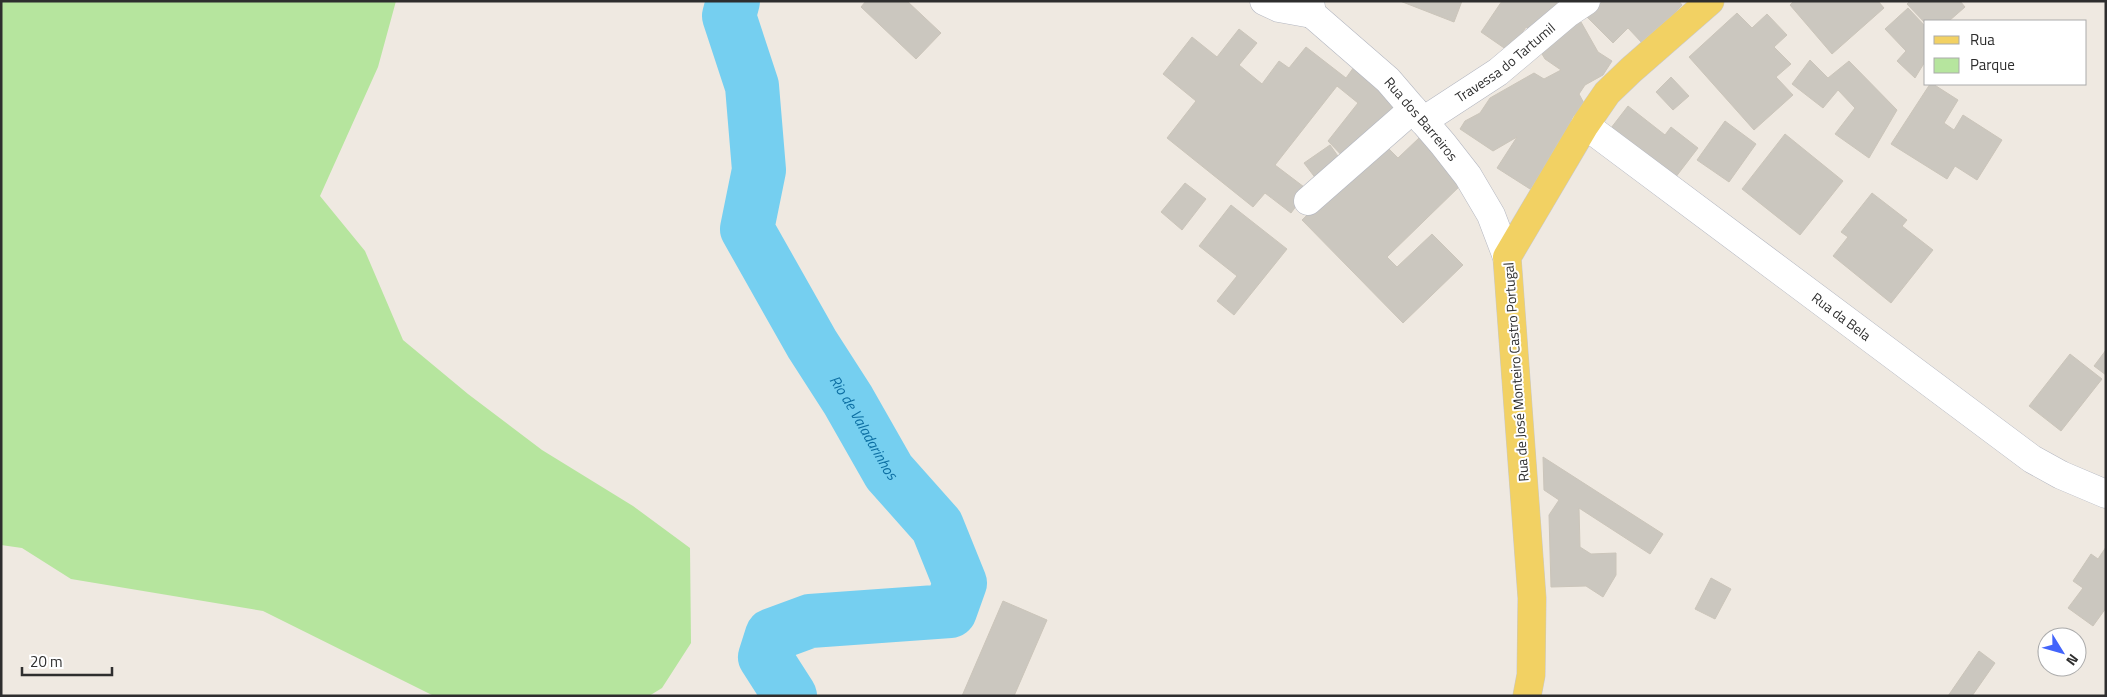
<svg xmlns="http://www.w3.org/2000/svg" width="2107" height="697" font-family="'Titillium Web',sans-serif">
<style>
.green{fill:#b6e59e}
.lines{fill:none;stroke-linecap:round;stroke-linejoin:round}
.river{stroke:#75cff0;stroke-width:54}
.building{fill:#cbc7bf;stroke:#cbc5ba}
.minor-casing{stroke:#b4b7c1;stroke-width:29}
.major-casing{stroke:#c9c9c9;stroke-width:29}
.minor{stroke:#fff;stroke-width:28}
.major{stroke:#f2d163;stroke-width:28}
.labels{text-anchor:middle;stroke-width:4;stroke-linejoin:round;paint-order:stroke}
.street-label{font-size:14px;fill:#2e2e2e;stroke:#fff}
.water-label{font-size:15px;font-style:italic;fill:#0d6fa3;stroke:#fff}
</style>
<rect width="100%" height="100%" fill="#efe9e1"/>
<path class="green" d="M1 1H396L378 67 320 196 365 251 403 340 468 394 542 450 633 506 690 548 691 643 662 688 649 696H434L263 611 71 579 22 548 1 545Z"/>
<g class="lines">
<path class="river" id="s1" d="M733 1 729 16 752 86 759 170 747 229 812 344 848 400 889 472 937 526 960 583 950 611 810 621 772 635 765 657 790 696"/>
</g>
<path class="building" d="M866 1H907L941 33 916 59 861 7Z
M1400 1H1462L1454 22Z
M1502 1H1558L1536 34 1526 27 1510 52 1481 32Z
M1603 1H1679L1682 5 1643 44 1628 28 1613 43 1587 17Z
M1794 1H1878L1884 8 1832 54 1790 5Z
M1910 1H1960L1965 7 1949 21H1926V24L1907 4Z
M1908 8 1926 27V60L1915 78 1897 61 1906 51 1885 29Z
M1737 13 1752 28 1767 14 1787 35 1774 47 1791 64 1776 77 1793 95 1754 130 1689 57Z
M1581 22 1598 52 1612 61 1603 75 1585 85 1579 94 1585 105 1530 189 1497 168 1517 137 1493 151 1460 129 1465 121 1480 113 1490 98 1534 73 1544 79 1561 70 1545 59 1539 49 1543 43Z
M1239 29 1257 43 1239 65 1262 84 1279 61 1289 68 1306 47 1346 78 1354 67 1405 114 1349 163 1328 141 1358 103 1337 86 1275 165 1308 190 1291 213 1265 193 1253 207 1167 138 1196 101 1163 74 1192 37 1217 57Z
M1810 60 1828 78 1849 61 1897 110 1869 158 1835 134 1855 108 1838 90 1823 108 1792 84Z
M1671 77 1689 96 1673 110 1656 92Z
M1930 84H1933L1958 100 1944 123 1954 130 1963 115 2002 140 1977 180 1955 166 1947 179 1891 144Z
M1628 106 1665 135 1671 127 1698 148 1675 178 1611 128Z
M1725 121 1756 144 1729 182 1697 160Z
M1785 134 1843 181 1800 235 1742 189Z
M1419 138 1463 183 1387 257 1397 267 1432 234 1463 265 1403 323 1302 220 1382 142 1398 158Z
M1330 145 1345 166 1320 184 1304 163Z
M1185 183 1206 199 1182 230 1161 212Z
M1872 193 1907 220 1902 226 1933 250 1891 303 1833 256 1848 237 1841 232Z
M1231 205 1287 249 1234 315 1217 301 1237 276 1199 246Z
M2106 350V375L2094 366Z
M2070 354 2102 379 2061 431 2029 406Z
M1543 457 1663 534 1650 554 1579 508 1580 547 1591 554 1616 553V575L1603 597 1586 586 1551 587 1549 515 1559 500 1544 490Z
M2106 547V608L2093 626 2068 608 2083 588 2073 581 2091 554 2098 559Z
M1711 578 1731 589 1715 619 1695 609Z
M1003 601 1047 620 1014 696H962Z
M1979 651 1995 663 1972 696H1948Z"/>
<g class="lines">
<defs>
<g id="minor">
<path d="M1264 1 1279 8 1312 14"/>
<path id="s2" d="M1310 1 1312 14 1388 80 1443 144 1468 176 1491 215 1507 257"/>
<path id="s3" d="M1423 121 1498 72 1568 13 1586 1"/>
<path id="s4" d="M1585 125 2032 459 2061 475 2106 494"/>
<path d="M1308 201 1413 109"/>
</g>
<path id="major" d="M1527 696 1531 675 1532 598 1507 257 1585 125 1607 93 1631 70 1710 1"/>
</defs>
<use href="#minor" class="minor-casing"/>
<use href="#major" class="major-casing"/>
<use href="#minor" class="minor"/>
<use href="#major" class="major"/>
</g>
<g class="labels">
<g class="street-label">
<text dy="5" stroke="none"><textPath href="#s3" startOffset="101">Travessa do Tartumil</textPath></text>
<text dy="5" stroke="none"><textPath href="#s2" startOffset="165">Rua dos Barreiros</textPath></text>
<text dy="5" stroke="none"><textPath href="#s4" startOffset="320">Rua da Bela</textPath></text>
<text transform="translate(1516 372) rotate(-94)" y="5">Rua de José Monteiro Castro Portugal</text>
</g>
<g class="water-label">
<text dy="5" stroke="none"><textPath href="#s1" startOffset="464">Rio de Valadarinhos</textPath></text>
</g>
</g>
<rect width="2107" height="697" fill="none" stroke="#2e2e2e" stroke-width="5"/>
<rect x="1924" y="20" width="162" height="65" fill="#ffffff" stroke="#ababab"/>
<rect x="1934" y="36" width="25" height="8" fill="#f2d163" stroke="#ababab"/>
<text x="1970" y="45" font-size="15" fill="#2e2e2e">Rua</text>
<rect x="1934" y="58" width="25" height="15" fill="#b6e59e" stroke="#ababab"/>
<text x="1970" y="70" font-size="15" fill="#2e2e2e">Parque</text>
<g transform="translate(2062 652) rotate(127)"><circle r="24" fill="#ffffff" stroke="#ababab"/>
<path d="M0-4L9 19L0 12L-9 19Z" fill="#4264fb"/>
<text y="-8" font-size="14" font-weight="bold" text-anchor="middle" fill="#2e2e2e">N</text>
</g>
<path d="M22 667v8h90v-8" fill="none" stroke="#2e2e2e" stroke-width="2.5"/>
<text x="30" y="667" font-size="15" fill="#2e2e2e" stroke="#ffffff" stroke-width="4" paint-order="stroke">20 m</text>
</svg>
